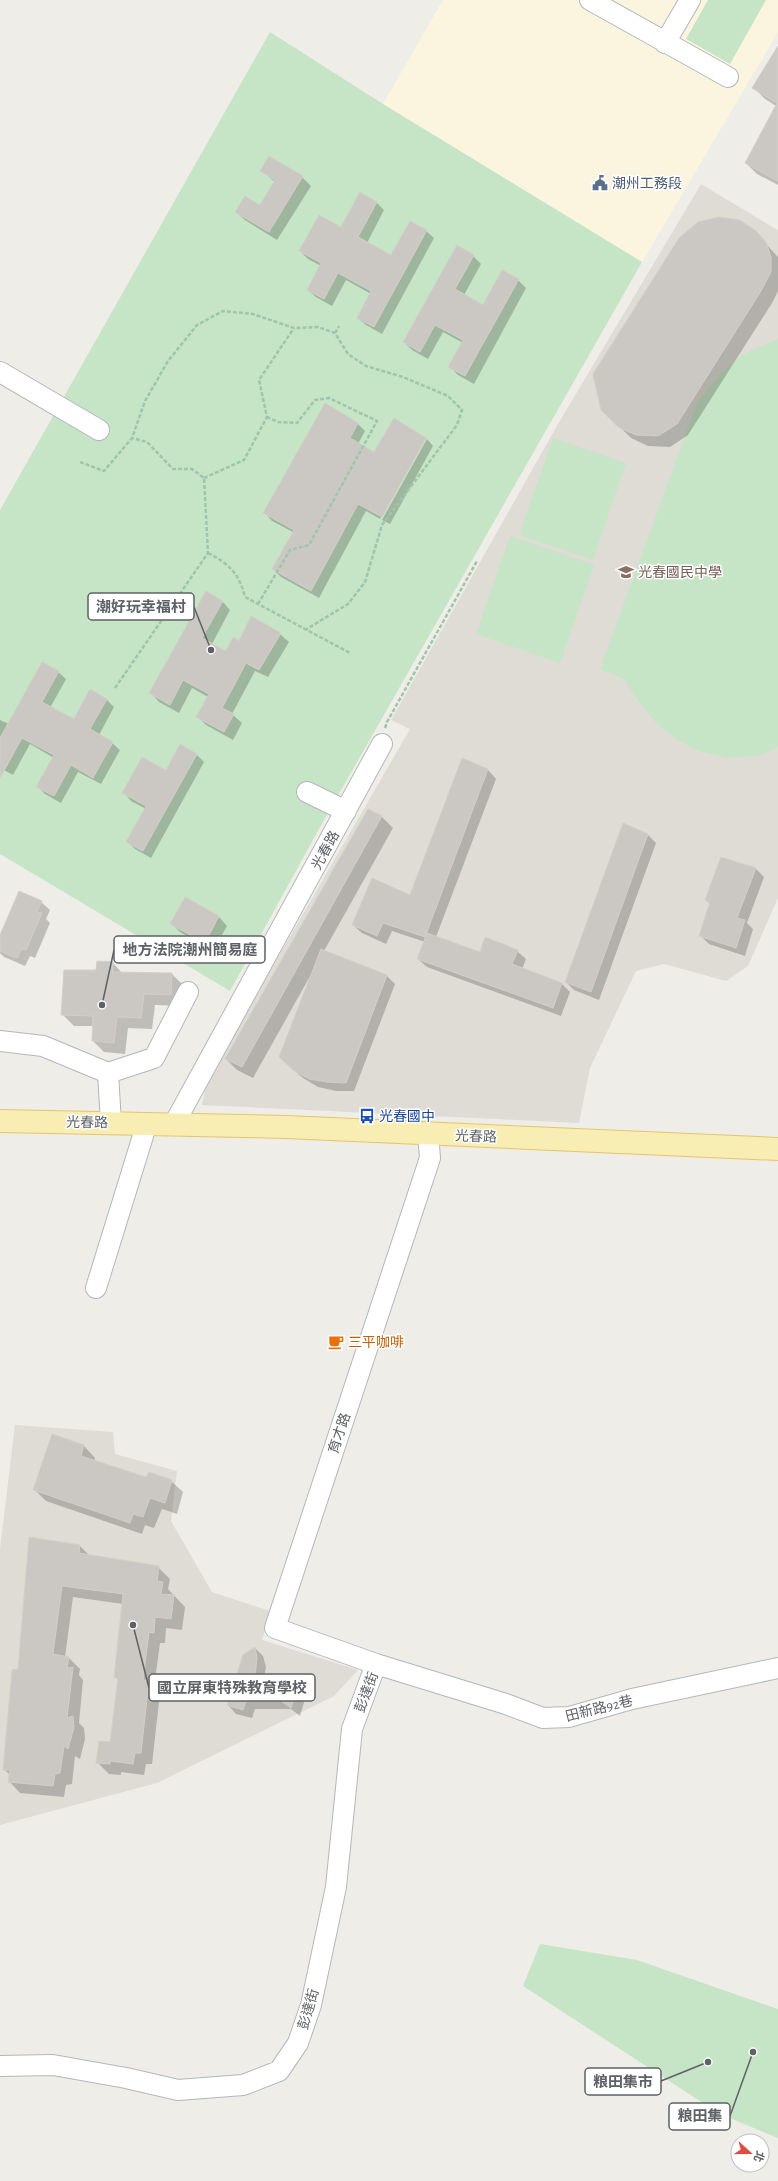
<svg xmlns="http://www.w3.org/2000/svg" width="778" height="2181" viewBox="0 0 778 2181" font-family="'Alegreya Sans','Noto Sans TC',sans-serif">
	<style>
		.commercial { fill: #fbf5e0 }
		.education { fill: #dfdcd5 }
		.green { fill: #c6e4c6 }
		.shadow { fill: #0003 }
		.building { fill: #cbc8c4; stroke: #d3cfc6 }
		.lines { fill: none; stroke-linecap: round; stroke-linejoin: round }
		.minor-casing { stroke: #b4b7ba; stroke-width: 22 }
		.major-casing { stroke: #e5c46a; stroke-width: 24 }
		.path { stroke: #9fc5ab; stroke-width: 2.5; stroke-dasharray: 4 2; stroke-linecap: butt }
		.minor { stroke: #fff; stroke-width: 20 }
		.major { stroke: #f8edb3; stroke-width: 22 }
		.labels { text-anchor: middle; stroke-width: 3; stroke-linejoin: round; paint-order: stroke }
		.service-label { font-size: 14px; fill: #4e5e75; stroke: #fff; text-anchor: start }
		.education-label { font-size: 14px; fill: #785e54; stroke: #fff; text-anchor: start }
		.street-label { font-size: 14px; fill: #5e6266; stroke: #fff }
		.transit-label { font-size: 14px; fill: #164399; stroke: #fff; text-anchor: start }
		.food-label { font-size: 14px; fill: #c56008; stroke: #fff; text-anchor: start }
		.leader { fill: none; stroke: #5e6266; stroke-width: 1.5 }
		.callout-dot { fill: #5e6266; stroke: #fff; stroke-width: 1.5 }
		.callout { fill: #fff; stroke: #5e6266; stroke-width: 1.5 }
		.callout-label { font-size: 15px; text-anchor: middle; font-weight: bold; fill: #5e6266 }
	</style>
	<rect width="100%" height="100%" fill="#efede7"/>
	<!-- commercial -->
	<path class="commercial" d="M443 0H778V32L642 262 383 104Z"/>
	<!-- education -->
	<path class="education" d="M701 184 778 230V898L748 966 726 981 664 964 636 971 590 1068 579 1123 202 1105 207 1080 410 729 391 720 558 424Z
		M15 1425 113 1432 115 1454 177 1471 171 1521 212 1592 270 1611 262 1640 358 1670 334 1696 157 1783 0 1825V1549Z"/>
	<!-- green -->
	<path class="green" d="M708 0H766L730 64 686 39Z
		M270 32 383 104 642 262 320 827 230 991 0 854V510Z
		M778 339V747L762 755 729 758 699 751 679 741 658 725 638 701 624 679 600 669 697 403 722 372 744 354Z
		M553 438 626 463 593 560 519 535Z
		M510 536 594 565 560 663 476 634Z
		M540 1944 637 1960 778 2009V2138L720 2114 523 1986Z"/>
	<!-- shadow -->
	<path class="shadow" d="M778 47V185L757 174 746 163 776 106 765 99 754 88Z
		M262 171 302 177 311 186 277 240 245 220 236 212 261 206 275 182Z
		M361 194 377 203 384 210 367 243 391 257 426 231 434 238 382 334 366 325 358 318 371 294 346 280 332 306 316 297 308 290 321 266 308 259 300 251 341 228Z
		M755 232 778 257V291L772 303 688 435 670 447 648 446 631 438 602 409Z
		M473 256 481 264 464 295 483 306 518 280 526 288 474 384 458 375 450 367 463 343 443 332 428 359 412 350 404 342Z
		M357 423 365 431 358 444 375 454 426 438V439H424L380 519 366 511 319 598 281 577 273 569 293 532 272 521 265 513Z
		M427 439 433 446 390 524 382 520Z
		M222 601 230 610 212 644 226 652 239 643 280 634 289 642 268 677 255 671 232 714 242 723 233 740 206 725 198 717 208 697 192 688 179 713 159 702 151 693Z
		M58 672 66 679 50 708 74 721 107 700 114 707 99 735 112 743 120 750 101 784 78 772 61 803 45 794 38 787 54 758 30 744 13 775 0 768V720L9 724Z
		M196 754 204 762 151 858 135 849 128 842 146 809 131 801 124 793Z
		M462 759 488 770 496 779 436 937 480 953 517 951 526 959 522 969 562 984 570 992 561 1016 427 967 418 959 425 942 392 931 386 944 362 933 353 925 410 896Z
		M368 810 382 817 393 828 324 951 387 976 395 984 354 1091H336L318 1087 303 1078 289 1066 309 978 253 1078 237 1070 226 1059Z
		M648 835 656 843 599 1000 574 990 566 982Z
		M756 869 764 877 747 923 753 929 745 956 709 944 701 936 711 905 706 900Z
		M186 899 219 917 227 926 213 951 180 932 172 924Z
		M41 902 50 910 46 919 50 923 35 958 30 956 25 966 4 957 0 953V937Z
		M113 963 122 973 172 974 183 985 182 1006 155 1005 152 1029 128 1028 125 1054 104 1052 93 1041 94 1026H74L62 1014 97 971Z
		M53 1435 84 1446 95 1458 94 1461 147 1479 171 1481 183 1492 177 1514 162 1509 154 1528 145 1525 142 1534 46 1501 35 1490Z
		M80 1546 90 1556 158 1567 170 1579 168 1589 185 1607 182 1630 166 1628 165 1643H160L154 1688 160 1693 152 1764H146L144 1775 121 1772V1775L109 1774 97 1762 111 1743 119 1681 115 1677 123 1604 73 1597 65 1657 69 1658 80 1669 79 1675 83 1680 79 1723 84 1728 85 1739 80 1759 75 1756 72 1784 66 1785 64 1797 20 1793 9 1781 10 1775 4 1769 19 1670Z
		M255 1648 263 1656 266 1667 264 1677 299 1683 307 1692 300 1716 291 1709H255L252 1718 236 1714 228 1705Z"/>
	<!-- building -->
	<path class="building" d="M778 46V181L745 163 777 103 752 88Z
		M269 156 303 176 269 232 235 212 245 196 260 205 275 180 260 171Z
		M360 192 377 202 358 237 391 255 410 221 427 230 374 327 357 318 371 291 338 273 324 299 307 290 321 263 299 251 319 215 341 227Z
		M719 217 740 220 756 231 766 242 771 257V272L761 291 677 424 658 436 636 435 618 427 601 410 593 374 679 238 698 222Z
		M457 245 474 255 455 289 483 305 502 270 519 279 465 376 448 367 463 340 435 325 420 352 403 342Z
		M325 403 358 423 350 438 374 452 394 418 426 438 382 517 358 504 311 591 272 569 294 530 263 513Z
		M206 591 223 601 202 638 226 651 233 637 239 641 251 616 281 633 259 670 246 663 222 708 234 714 224 732 196 717 209 694 183 680 170 705 149 693Z
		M42 662 59 671 42 702 74 719 90 689 107 699 90 729 113 742 93 778 71 765 54 796 36 787 54 755 22 738 0 778V738Z
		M180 744 197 754 143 851 126 842 146 806 122 793 142 757 166 770Z
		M462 758 488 769 425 937 383 923 377 936 352 925 372 878 410 895Z
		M368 809 382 816 242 1067 225 1059Z
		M623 823 648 834 591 992 565 982Z
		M721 857 756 868 737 918 745 920 736 948 699 936 710 902 705 900Z
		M19 891 42 901 37 912 42 913 26 950 21 949 17 958 0 951V935Z
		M185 897 219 916 205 943 170 924Z
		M427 933 480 952 485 937 518 950 512 964 562 983 553 1008 417 959Z
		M321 949 387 975 346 1083 327 1082 309 1079 293 1070 279 1057Z
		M97 961 113 962V972L172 973 171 995 144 994 141 1018 117 1017 114 1043 92 1041 93 1016 61 1015 64 970H96Z
		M52 1434 84 1445 81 1456 146 1477 149 1472 172 1480 165 1503 150 1498 143 1517 133 1514 130 1523 33 1490Z
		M29 1537 80 1545 79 1553 159 1566 157 1581 163 1582 161 1594 174 1595 171 1619 155 1617 154 1633 149 1632 143 1680 149 1681 141 1753H135L133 1764 110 1761V1764L96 1763 99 1741 110 1742 118 1678H114L123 1594 62 1586 53 1654 69 1657 67 1668 73 1667 67 1718 73 1716 74 1727 68 1749 64 1746 60 1773 55 1774 53 1786 8 1782 10 1770H3L12 1670 18 1669Z
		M255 1647 257 1658 255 1675 299 1682 291 1708 281 1701H246L243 1710 227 1705 243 1655Z"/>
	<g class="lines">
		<defs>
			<path id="minor" d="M590 0 728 77
				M665 43 690 0
				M0 372 99 430
				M307 792 346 811
				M0 1041 43 1046 108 1073 154 1058 188 992
				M108 1073 111 1123
				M174 1124 382 744
				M428 1134 430 1158 275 1628 376 1664 506 1704 543 1718 569 1717 632 1699 778 1668
				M96 1288 147 1123
				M0 2066 53 2065 126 2078 178 2090 243 2085 279 2071 298 2043 311 2005 336 1887 352 1729 376 1664"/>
			<path id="major" d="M0 1121 286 1127 778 1149"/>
		</defs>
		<!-- minor casing -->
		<use href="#minor" class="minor-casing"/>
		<!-- major casing -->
		<use href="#major" class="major-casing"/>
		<!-- path -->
		<path class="path" d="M335 333 339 326
			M80 462 104 471 132 438 145 401 168 361 197 325 223 311 253 314 294 328 318 327 335 333 348 354 366 366 403 377 448 396 462 410 457 425 382 525 365 582 348 604 305 630
			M204 478 244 460 267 417 259 380 294 328
			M208 553C229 564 239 573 245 597L350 653
			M258 604 290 550 309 545 377 421 329 398 315 400 297 423 278 422 267 417
			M115 688 208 553 204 478 192 469H173L147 442 132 438
			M385 728 387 722 477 561"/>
		<!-- minor -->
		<use href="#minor" class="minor"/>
		<!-- major -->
		<use href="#major" class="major"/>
	</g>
	<!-- icons -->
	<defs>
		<symbol id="civic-bare" viewBox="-9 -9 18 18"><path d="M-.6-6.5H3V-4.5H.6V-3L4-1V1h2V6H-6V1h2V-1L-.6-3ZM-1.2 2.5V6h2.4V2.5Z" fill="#5c6f8a" stroke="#fff" stroke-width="2.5" paint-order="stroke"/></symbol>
		<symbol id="school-bare" viewBox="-9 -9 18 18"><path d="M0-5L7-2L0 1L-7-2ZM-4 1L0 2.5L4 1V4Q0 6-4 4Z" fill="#8d6e63" stroke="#fff" stroke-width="2.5" paint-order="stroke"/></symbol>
		<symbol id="bus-bare" viewBox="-9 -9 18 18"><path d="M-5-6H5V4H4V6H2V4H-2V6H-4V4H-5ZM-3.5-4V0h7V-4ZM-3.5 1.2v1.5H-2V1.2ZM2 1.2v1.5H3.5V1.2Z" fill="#1a4fb4" stroke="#fff" stroke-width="2.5" paint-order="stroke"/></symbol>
		<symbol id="cafe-bare" viewBox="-9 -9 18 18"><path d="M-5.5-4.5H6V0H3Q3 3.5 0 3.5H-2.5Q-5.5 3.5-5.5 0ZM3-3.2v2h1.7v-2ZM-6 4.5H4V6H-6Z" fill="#e8710a" stroke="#fff" stroke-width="2.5" paint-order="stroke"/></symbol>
	</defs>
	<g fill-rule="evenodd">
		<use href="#civic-bare" x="589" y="172" width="22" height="22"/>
		<use href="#school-bare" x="615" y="561" width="22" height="22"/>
		<use href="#bus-bare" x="356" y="1105" width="22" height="22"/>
		<use href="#cafe-bare" x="325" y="1331" width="22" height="22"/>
	</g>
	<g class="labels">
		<!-- service labels -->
		<g class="service-label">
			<text x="612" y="188">潮州工務段</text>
		</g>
		<!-- education labels -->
		<g class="education-label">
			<text x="638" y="577">光春國民中學</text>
		</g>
		<!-- street labels -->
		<g class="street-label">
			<text transform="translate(325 850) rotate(-61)" y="5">光春路</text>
			<text transform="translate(87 1122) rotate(1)" y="5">光春路</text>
			<text transform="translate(476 1136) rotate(2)" y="5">光春路</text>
			<text transform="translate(339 1433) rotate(-72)" y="5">育才路</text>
			<text transform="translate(366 1692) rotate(-69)" y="5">彭達街</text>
			<text transform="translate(599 1708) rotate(-14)" y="5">田新路92巷</text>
			<text transform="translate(308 2009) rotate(-74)" y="5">彭達街</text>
		</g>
		<!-- transit labels -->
		<g class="transit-label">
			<text x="379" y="1121">光春國中</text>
		</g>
		<!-- food labels -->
		<g class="food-label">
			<text x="348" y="1347">三平咖啡</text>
		</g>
	</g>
	<!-- callouts -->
	<path class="leader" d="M211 650L194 607M102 1005L114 950M133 1625L149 1688M708 2062L661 2081M753 2052L730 2116"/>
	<g class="callout-dot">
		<circle cx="211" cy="650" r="4"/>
		<circle cx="102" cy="1005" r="4"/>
		<circle cx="133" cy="1625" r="4"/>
		<circle cx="708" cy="2062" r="4"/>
		<circle cx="753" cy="2052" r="4"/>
	</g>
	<g class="callout">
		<rect x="88" y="593" width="106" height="27" rx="4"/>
		<rect x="114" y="936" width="151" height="27" rx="4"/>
		<rect x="149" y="1674" width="166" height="27" rx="4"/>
		<rect x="585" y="2068" width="76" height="27" rx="4"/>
		<rect x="669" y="2103" width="61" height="27" rx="4"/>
	</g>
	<g class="callout-label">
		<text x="141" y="612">潮好玩幸福村</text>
		<text x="190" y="955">地方法院潮州簡易庭</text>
		<text x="232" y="1693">國立屏東特殊教育學校</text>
		<text x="623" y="2087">粮田集市</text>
		<text x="700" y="2121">粮田集</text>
	</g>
	<!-- north arrow -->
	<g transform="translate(750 2153) rotate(111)"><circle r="19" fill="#ffffff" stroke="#bfc0c2"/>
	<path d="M0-3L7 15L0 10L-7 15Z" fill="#da4f42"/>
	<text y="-6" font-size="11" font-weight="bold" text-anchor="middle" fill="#5e6266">北</text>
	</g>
</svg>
